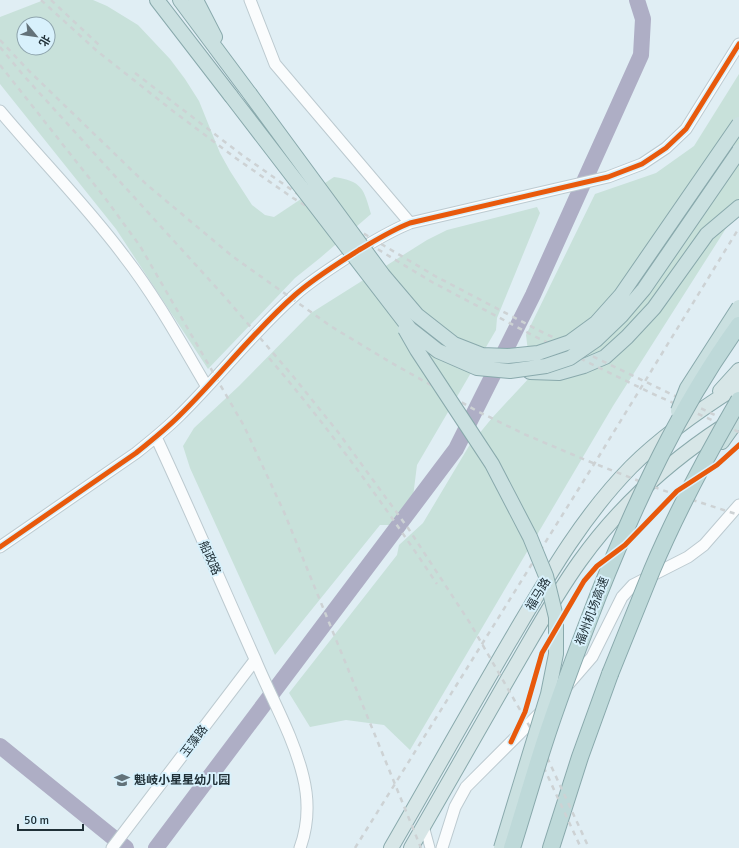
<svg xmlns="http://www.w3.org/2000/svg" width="739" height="848" viewBox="0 0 739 848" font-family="Signika,'Noto Sans SC',sans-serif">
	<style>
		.green { fill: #c8e1da; fill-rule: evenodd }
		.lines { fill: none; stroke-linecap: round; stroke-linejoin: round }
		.river { stroke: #aeaec5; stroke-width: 16 }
		.minor-casing { stroke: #bccad0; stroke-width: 11 }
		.tertiary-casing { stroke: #bccad0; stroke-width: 13 }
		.primary-casing { stroke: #89a9ac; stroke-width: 16 }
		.trunk-casing { stroke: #89a9ac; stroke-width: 16 }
		.motorway-casing { stroke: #89a9ac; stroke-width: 18 }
		.minor { stroke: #fafcfd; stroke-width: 9 }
		.tertiary { stroke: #fafcfd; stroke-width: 11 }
		.primary { stroke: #d7e6e7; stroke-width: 14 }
		.trunk { stroke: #cae0e0; stroke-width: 14 }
		.motorway { stroke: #bed9d9; stroke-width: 16 }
		.rail { stroke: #cdd2d4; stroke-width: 2.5; stroke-dasharray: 5 5; stroke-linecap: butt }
		.trunk-bridge-casing { stroke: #89a9ac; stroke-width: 16; stroke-linecap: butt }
		.motorway-bridge-casing { stroke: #89a9ac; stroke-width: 18; stroke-linecap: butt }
		.trunk-bridge { stroke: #cae0e0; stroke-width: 14 }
		.motorway-bridge { stroke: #bed9d9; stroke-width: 16 }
		.cycleway-casing { stroke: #d8f1fc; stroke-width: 8 }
		.cycleway { stroke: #e8590c; stroke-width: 5 }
		.labels { text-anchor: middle; stroke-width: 4; stroke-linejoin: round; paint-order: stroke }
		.street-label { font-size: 12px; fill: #203037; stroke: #d8f1fc }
		.poi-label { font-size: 12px; font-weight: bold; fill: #203037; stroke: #d8f1fc; text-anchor: start }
	</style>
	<rect width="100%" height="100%" fill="#e0eef4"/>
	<!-- green -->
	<path class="green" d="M44 0H93L107 6 138 25 170 59 185 79 199 101 220 153 230 171 252 205 265 215 274 217 334 177C362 181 364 189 371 214L320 258 295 278 208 369 116 229 0 84V17ZM24 24H48V48H24Z
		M739 74V208L613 406 410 750 384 725 346 720 310 727 289 693 397 555 399 545 423 523 469 446 492 418 531 376 526 335 595 194 656 173 694 146Z
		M537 207 540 213 497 318 496 330 417 465 413 497 390 525H380L275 655 190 468 183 446 194 428 239 386 311 313 427 240 447 230Z"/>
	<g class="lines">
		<!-- river -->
		<path class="river" d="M0 746 126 848
			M156 848 456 449 533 295 641 55 643 19 637 0"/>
		<defs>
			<path id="minor" d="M424 826 430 848"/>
			<path id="tertiary" d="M250 0 275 64 410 223
				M0 111C41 160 86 205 124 256 156 297 181 343 207 387
				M156 437C190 510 222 585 255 659 271 698 293 735 303 776 309 800 308 826 300 848
				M0 547 136 453C151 441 166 429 179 416 219 377 253 332 295 295 314 278 337 264 359 250 376 240 392 230 410 223L608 177 642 164 666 148 686 129 739 44
				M566 687 592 657 622 597 633 585 688 557 704 545 739 505
				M112 848 255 660
				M442 848 455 807 466 787 543 710"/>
			<path id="primary" d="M720 391 739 370
				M391 848C431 779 470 709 510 641 546 580 581 518 631 467 663 435 701 409 739 385
				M411 848C444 791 476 734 509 677 532 638 554 597 580 561 620 505 668 462 725 425"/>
			<path id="trunk" d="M157 0 231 96
				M180 0 250 94
				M196 0 215 37
				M530 372 559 373 584 366 605 357 627 337 654 308 707 234 739 207
				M722 442 739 418"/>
			<path id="motorway" d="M551 848 580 757 610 674"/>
		</defs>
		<!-- minor casing -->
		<use href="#minor" class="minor-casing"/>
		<!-- tertiary casing -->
		<use href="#tertiary" class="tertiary-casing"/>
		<!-- primary casing -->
		<use href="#primary" class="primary-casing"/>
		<!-- trunk casing -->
		<use href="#trunk" class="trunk-casing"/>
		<!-- motorway casing -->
		<use href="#motorway" class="motorway-casing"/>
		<!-- minor -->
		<use href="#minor" class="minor"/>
		<!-- tertiary -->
		<use href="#tertiary" class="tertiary"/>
		<!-- primary -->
		<use href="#primary" class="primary"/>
		<!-- trunk -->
		<use href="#trunk" class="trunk"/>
		<!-- motorway -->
		<use href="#motorway" class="motorway"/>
		<!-- rail -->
		<path class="rail" d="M41 0 97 51 173 111 237 159 293 198 432 282 534 336 651 393 739 432
			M51 0 99 45
			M0 40 29 71 146 184 232 256 332 327 390 362 477 411 524 434 588 461 662 490 739 515
			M0 47 24 76 224 296 292 375 338 432 408 528 470 623 546 755 589 848
			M0 65 105 198 140 246 244 426 284 512 421 848
			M135 73 242 155 299 195 435 276 540 331 721 418
			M269 358C330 429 385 506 437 584
			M531 740 581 848
			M355 848 596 461 739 228"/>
		<defs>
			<path id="trunk-bridge" d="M250 94 383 275 417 315 454 344 482 355 508 356 538 353 570 342 596 323 621 295 739 124
				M231 96 410 329 438 351 477 368 510 371 546 366 570 358 596 340 621 316 644 289 739 151
				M405 329 417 350 492 464 530 537 546 576 556 617V654L548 694 501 848
				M678 411 687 388 739 307"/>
			<path id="motorway-bridge" d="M610 674C624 639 638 604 652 570 677 511 707 455 739 400
				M512 848C523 813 533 778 544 744 560 694 579 645 598 596 636 501 679 408 739 325"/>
		</defs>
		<!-- trunk-bridge casing -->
		<use href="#trunk-bridge" class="trunk-bridge-casing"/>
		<!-- motorway-bridge casing -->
		<use href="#motorway-bridge" class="motorway-bridge-casing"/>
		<!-- trunk-bridge -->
		<use href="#trunk-bridge" class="trunk-bridge"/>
		<!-- motorway-bridge -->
		<use href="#motorway-bridge" class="motorway-bridge"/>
		<defs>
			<path id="cycleway" d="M0 547 136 453C151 441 166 429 179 416 219 377 253 332 295 295 314 278 337 264 359 250 376 240 392 230 410 223L608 177 642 164 666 148 686 129 739 44
				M511 742 525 712 542 653 584 581 597 566 625 545 677 491 717 465 739 445"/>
		</defs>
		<!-- cycleway casing -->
		<use href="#cycleway" class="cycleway-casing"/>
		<!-- cycleway -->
		<use href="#cycleway" class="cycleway"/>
	</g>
	<!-- icons -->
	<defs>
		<symbol id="school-bare" viewBox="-9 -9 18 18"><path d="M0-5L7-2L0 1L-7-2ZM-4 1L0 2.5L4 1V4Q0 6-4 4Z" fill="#637279" stroke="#d8f1fc" stroke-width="2.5" paint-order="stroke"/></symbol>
	</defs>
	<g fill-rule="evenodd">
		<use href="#school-bare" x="111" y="769" width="22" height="22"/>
	</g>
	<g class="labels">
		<!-- street labels -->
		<g class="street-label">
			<text transform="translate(210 558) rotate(66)" y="4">船政路</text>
			<text transform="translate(538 594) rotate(-59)" y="4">福马路</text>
			<text transform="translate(592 611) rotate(-69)" y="4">福州机场高速</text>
			<text transform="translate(194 741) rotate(-53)" y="4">玉藻路</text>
		</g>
		<!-- poi labels -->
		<g class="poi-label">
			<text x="134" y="784">魁岐小星星幼儿园</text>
		</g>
	</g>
	<!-- north arrow -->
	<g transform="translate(36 36) rotate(119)"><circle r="19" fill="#d8f1fc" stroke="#8ea4ad"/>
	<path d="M0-3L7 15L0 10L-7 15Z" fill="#637279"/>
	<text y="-6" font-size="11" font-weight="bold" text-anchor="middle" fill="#203037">北</text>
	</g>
	<!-- scale -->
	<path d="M18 824v6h65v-6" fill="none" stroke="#203037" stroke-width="2"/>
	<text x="24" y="824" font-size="12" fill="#203037" stroke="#d8f1fc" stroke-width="3" paint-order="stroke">50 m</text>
</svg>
